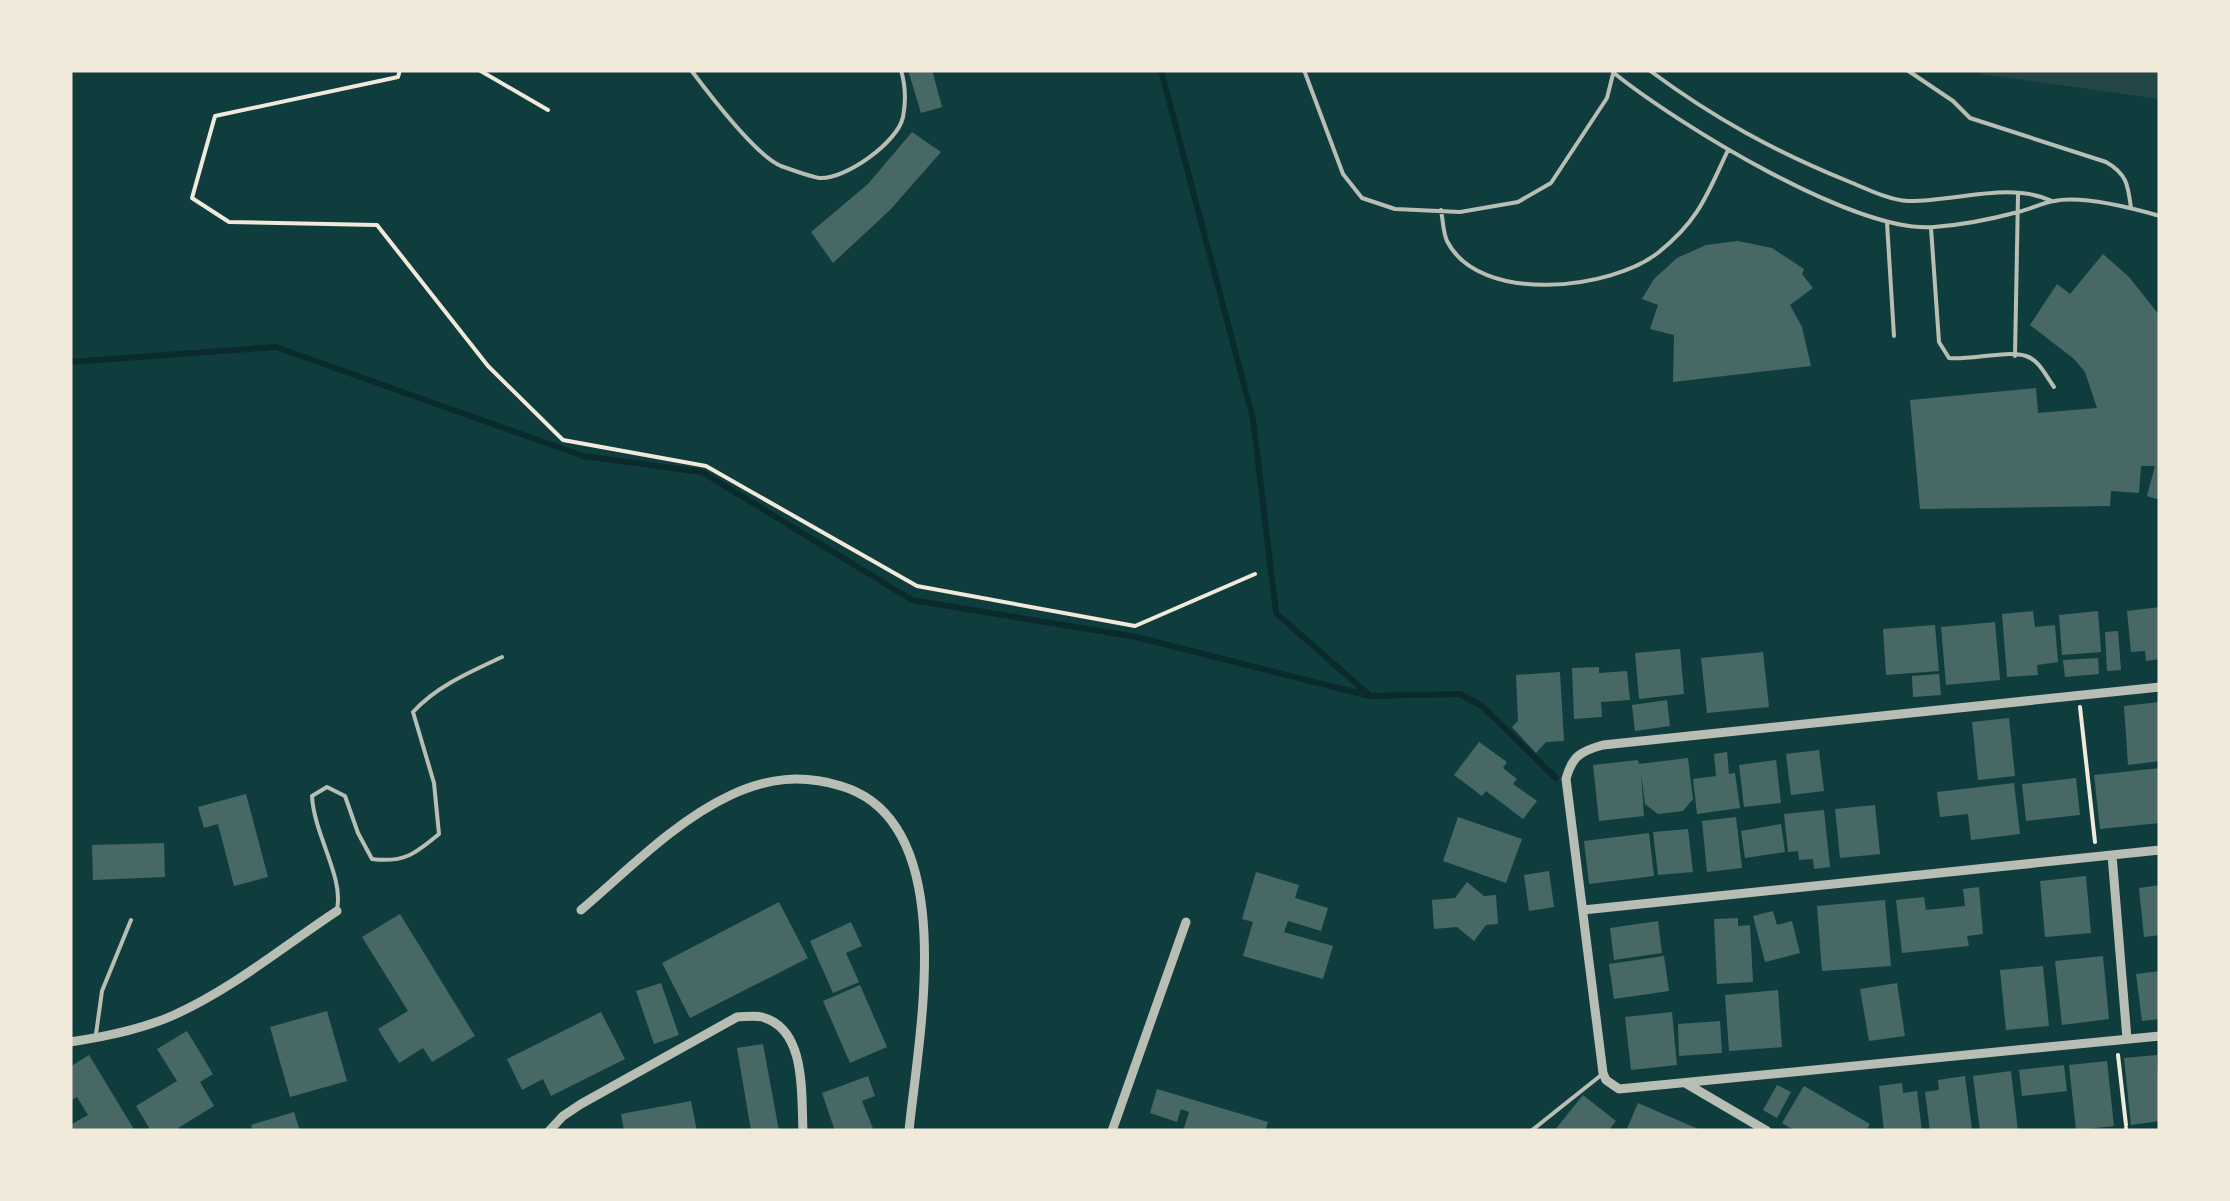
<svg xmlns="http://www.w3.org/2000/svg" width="2230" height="1201" viewBox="0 0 2230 1201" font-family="'Golos Text',sans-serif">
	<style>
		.green { fill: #244646 }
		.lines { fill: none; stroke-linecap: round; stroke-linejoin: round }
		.stream { stroke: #0a2a2b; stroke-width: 6 }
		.building { fill: #486865 }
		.path { stroke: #f1e9da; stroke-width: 4 }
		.service { stroke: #b8beb3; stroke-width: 4 }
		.minor { stroke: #b8beb3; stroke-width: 9 }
	</style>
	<rect width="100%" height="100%" fill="#0f3d3e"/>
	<!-- green -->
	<path class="green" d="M1979 70H2160V99L1981 74Z"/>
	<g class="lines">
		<!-- stream -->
		<path class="stream" d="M1161 70 1253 419 1276 613 1368 694
			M70 362 276 347 583 456 702 472 912 600 1136 637 1370 696 1460 694 1482 706 1556 778"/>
	</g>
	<!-- building -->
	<path class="building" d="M908 70H932L942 107 921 113Z
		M912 132 941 152 891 209 833 263 811 232 868 184Z
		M1738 241 1772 248 1804 269 1802 274 1813 288 1790 305 1802 327 1811 366 1673 382 1674 335 1650 329 1658 305 1642 299 1654 279 1677 258 1706 245Z
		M2103 254 2129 277 2160 316V500L2147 496 2155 466H2141L2139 493 2111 491 2110 506 1920 509 1910 400 2036 388 2038 413 2097 408 2085 372 2074 359 2030 325 2057 284 2070 294Z
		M2160 607V659L2146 661 2145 651 2131 652 2127 611Z
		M2033 611 2035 627 2055 625 2058 662 2037 665 2038 675 2007 677 2002 614Z
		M2098 611 2101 652 2062 655 2059 615Z
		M1995 622 2000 680 1946 685 1941 627Z
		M1935 625 1939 671 1886 675 1883 629Z
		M2118 631 2121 670 2107 671 2105 632Z
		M1680 649 1684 694 1639 699 1635 653Z
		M1763 652 1769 707 1707 713 1701 658Z
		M2098 658 2099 674 2065 677 2063 660Z
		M1599 667V673L1627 671 1630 700 1601 702 1602 717 1574 719 1572 668Z
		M1560 672 1564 741 1546 742 1536 753 1512 727 1518 721 1516 675Z
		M1939 674 1941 695 1913 697 1912 676Z
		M1667 700 1670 726 1635 731 1632 705Z
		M2160 702V761L2128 765 2124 706Z
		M2009 718 2015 776 1978 780 1972 722Z
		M1479 742 1507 762 1503 768 1517 779 1513 784 1537 801 1523 819 1486 791 1482 796 1454 775Z
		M1819 750 1824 791 1791 795 1786 754Z
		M1727 752 1729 774 1735 773 1740 808 1697 814 1693 779 1716 776 1714 754Z
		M1688 758 1693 799 1683 811 1658 814 1645 804 1641 772 1644 816 1599 821 1593 765 1638 760 1639 764Z
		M1776 760 1781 803 1744 807 1739 765Z
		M2160 768V823L2100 829 2094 775Z
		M2076 778 2080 815 2026 821 2022 784Z
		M2014 783 2020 834 1971 840 1968 814 1940 817 1937 792Z
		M246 794 268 877 234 886 218 824 204 828 198 807Z
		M1875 805 1880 854 1840 858 1835 809Z
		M1824 810 1830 867 1814 869 1813 859 1799 860 1798 851 1788 852 1784 814Z
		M1458 817 1522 839 1506 883 1443 861Z
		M1736 817 1742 868 1707 872 1702 821Z
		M1781 824 1785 852 1745 858 1741 831Z
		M1688 829 1693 872 1658 875 1653 832Z
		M1649 833 1654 876 1589 884 1584 841Z
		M164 843 165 877 93 880 92 845Z
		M1549 871 1554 907 1529 911 1524 875Z
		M1256 872 1299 885 1295 898 1328 908 1321 931 1288 921 1284 932 1333 946 1323 979 1243 956 1253 922 1242 919Z
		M2086 876 2091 933 2045 937 2040 881Z
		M1467 882 1484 896 1496 895 1498 924 1486 925 1474 941 1457 927 1434 929 1432 900 1455 898Z
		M2160 885V935L2144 937 2139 888Z
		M1979 887 1983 934 1967 936 1969 946 1902 953 1896 900 1924 897 1926 910 1965 906 1963 889Z
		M1885 900 1891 966 1822 971 1817 906Z
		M779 902 808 958 690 1018 662 963Z
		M1773 911 1777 925 1792 921 1800 953 1765 962 1753 916Z
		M400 914 475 1036 432 1062 423 1048 399 1063 378 1029 408 1011 362 937Z
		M1738 918V926L1750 925 1753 982 1717 984 1714 919Z
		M1658 921 1662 953 1614 960 1610 928Z
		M851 922 862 946 846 953 859 982 833 993 810 941Z
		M1664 956 1669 991 1614 999 1609 964Z
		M2103 956 2109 1019 2062 1025 2055 961Z
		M2043 966 2049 1026 2006 1030 2000 970Z
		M2160 971V1019L2142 1021 2136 974Z
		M661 983 679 1035 654 1044 636 991Z
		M1897 983 1905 1036 1869 1041 1860 989Z
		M860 985 887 1047 850 1063 823 1001Z
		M1778 990 1782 1047 1729 1051 1725 995Z
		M327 1011 347 1081 290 1097 270 1027Z
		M601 1012 625 1059 551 1096 543 1079 522 1090 507 1059Z
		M1672 1012 1677 1065 1631 1070 1625 1017Z
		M1720 1021 1722 1053 1679 1056 1678 1024Z
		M187 1031 213 1074 200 1082 214 1106 178 1128 179 1131H151L136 1106 177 1081 157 1049Z
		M763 1044 779 1131H751L737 1048Z
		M89 1055 135 1131H70V1125L88 1115 77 1097 70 1101V1067Z
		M2157 1055 2160 1121 2131 1125 2124 1058Z
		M2107 1061 2114 1126 2076 1130 2069 1065Z
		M2064 1065 2067 1091 2022 1096 2019 1070Z
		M2011 1071 2018 1131H1980L1973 1076Z
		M868 1076 875 1096 862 1101 874 1131H835L822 1093Z
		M1965 1076 1972 1129 1930 1131 1925 1092 1939 1090 1938 1080Z
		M1902 1083 1903 1093 1917 1091 1922 1131H1884L1879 1086Z
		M1777 1085 1791 1092 1777 1118 1763 1110Z
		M1804 1086 1870 1124 1866 1131H1795L1782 1123Z
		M1157 1089 1268 1122 1265 1131H1183L1189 1112 1181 1109 1177 1122 1150 1113Z
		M1583 1095 1616 1121 1608 1131H1554Z
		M691 1101 697 1131H624L621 1114Z
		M1638 1103 1703 1131H1626Z
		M294 1112 300 1131H253L251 1125Z"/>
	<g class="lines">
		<!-- path -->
		<path class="path" d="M400 70 398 77 215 116 192 198 229 222 377 225 488 366 563 440 706 466 917 586 1135 626 1255 574
			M479 70 548 110
			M2080 707 2095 842
			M2118 1055 2126 1125
			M2126 1128V1131"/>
		<!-- service -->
		<path class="service" d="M691 70C709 94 755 155 781 166 792 170 808 176 819 178 845 180 898 142 903 117 906 102 905 84 901 70
			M1304 70 1343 174 1362 198 1395 209 1460 212 1518 202 1551 183 1607 98 1614 70
			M1649 70C1715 119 1774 151 1850 182 1867 189 1889 200 1908 201 1954 202 2009 181 2052 201
			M1907 70 1953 101 1970 118 2106 162C2127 174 2128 185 2131 208
			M1614 73C1676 123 1855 234 1934 227 1961 225 1992 219 2018 212 2030 209 2042 203 2054 201 2083 195 2132 208 2160 216
			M1441 210C1443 220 1443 232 1447 241 1479 305 1612 290 1659 252 1699 220 1707 195 1728 150
			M1887 223 1894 336
			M1931 228 1939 342 1949 358C1971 360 2007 350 2026 356 2039 360 2046 376 2054 387
			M2015 356 2018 195
			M337 909C344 877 314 835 312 796L327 787 345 796 358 833 372 859C404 863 415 854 439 834L434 783 413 712C437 686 470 672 502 657
			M96 1034 102 991 131 920
			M1531 1131 1600 1076"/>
		<!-- minor -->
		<path class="minor" d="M2160 687 1603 745C1581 751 1572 756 1566 779L1603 1073 1606 1080 1619 1089 2160 1036
			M2112 855 2127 1039
			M581 910C627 871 675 821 731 795 768 778 801 774 841 786 963 822 918 1038 909 1131
			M1583 910 2160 850
			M70 1042C104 1037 143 1029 174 1015 232 989 284 946 337 911
			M1687 1084 1767 1131
			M549 1131 563 1116 581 1104 737 1017C744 1017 755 1015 762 1017 807 1029 801 1095 803 1131
			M1112 1131 1186 922"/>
	</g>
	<!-- border -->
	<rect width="2230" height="1201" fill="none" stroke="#f1e9da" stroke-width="145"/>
</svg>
